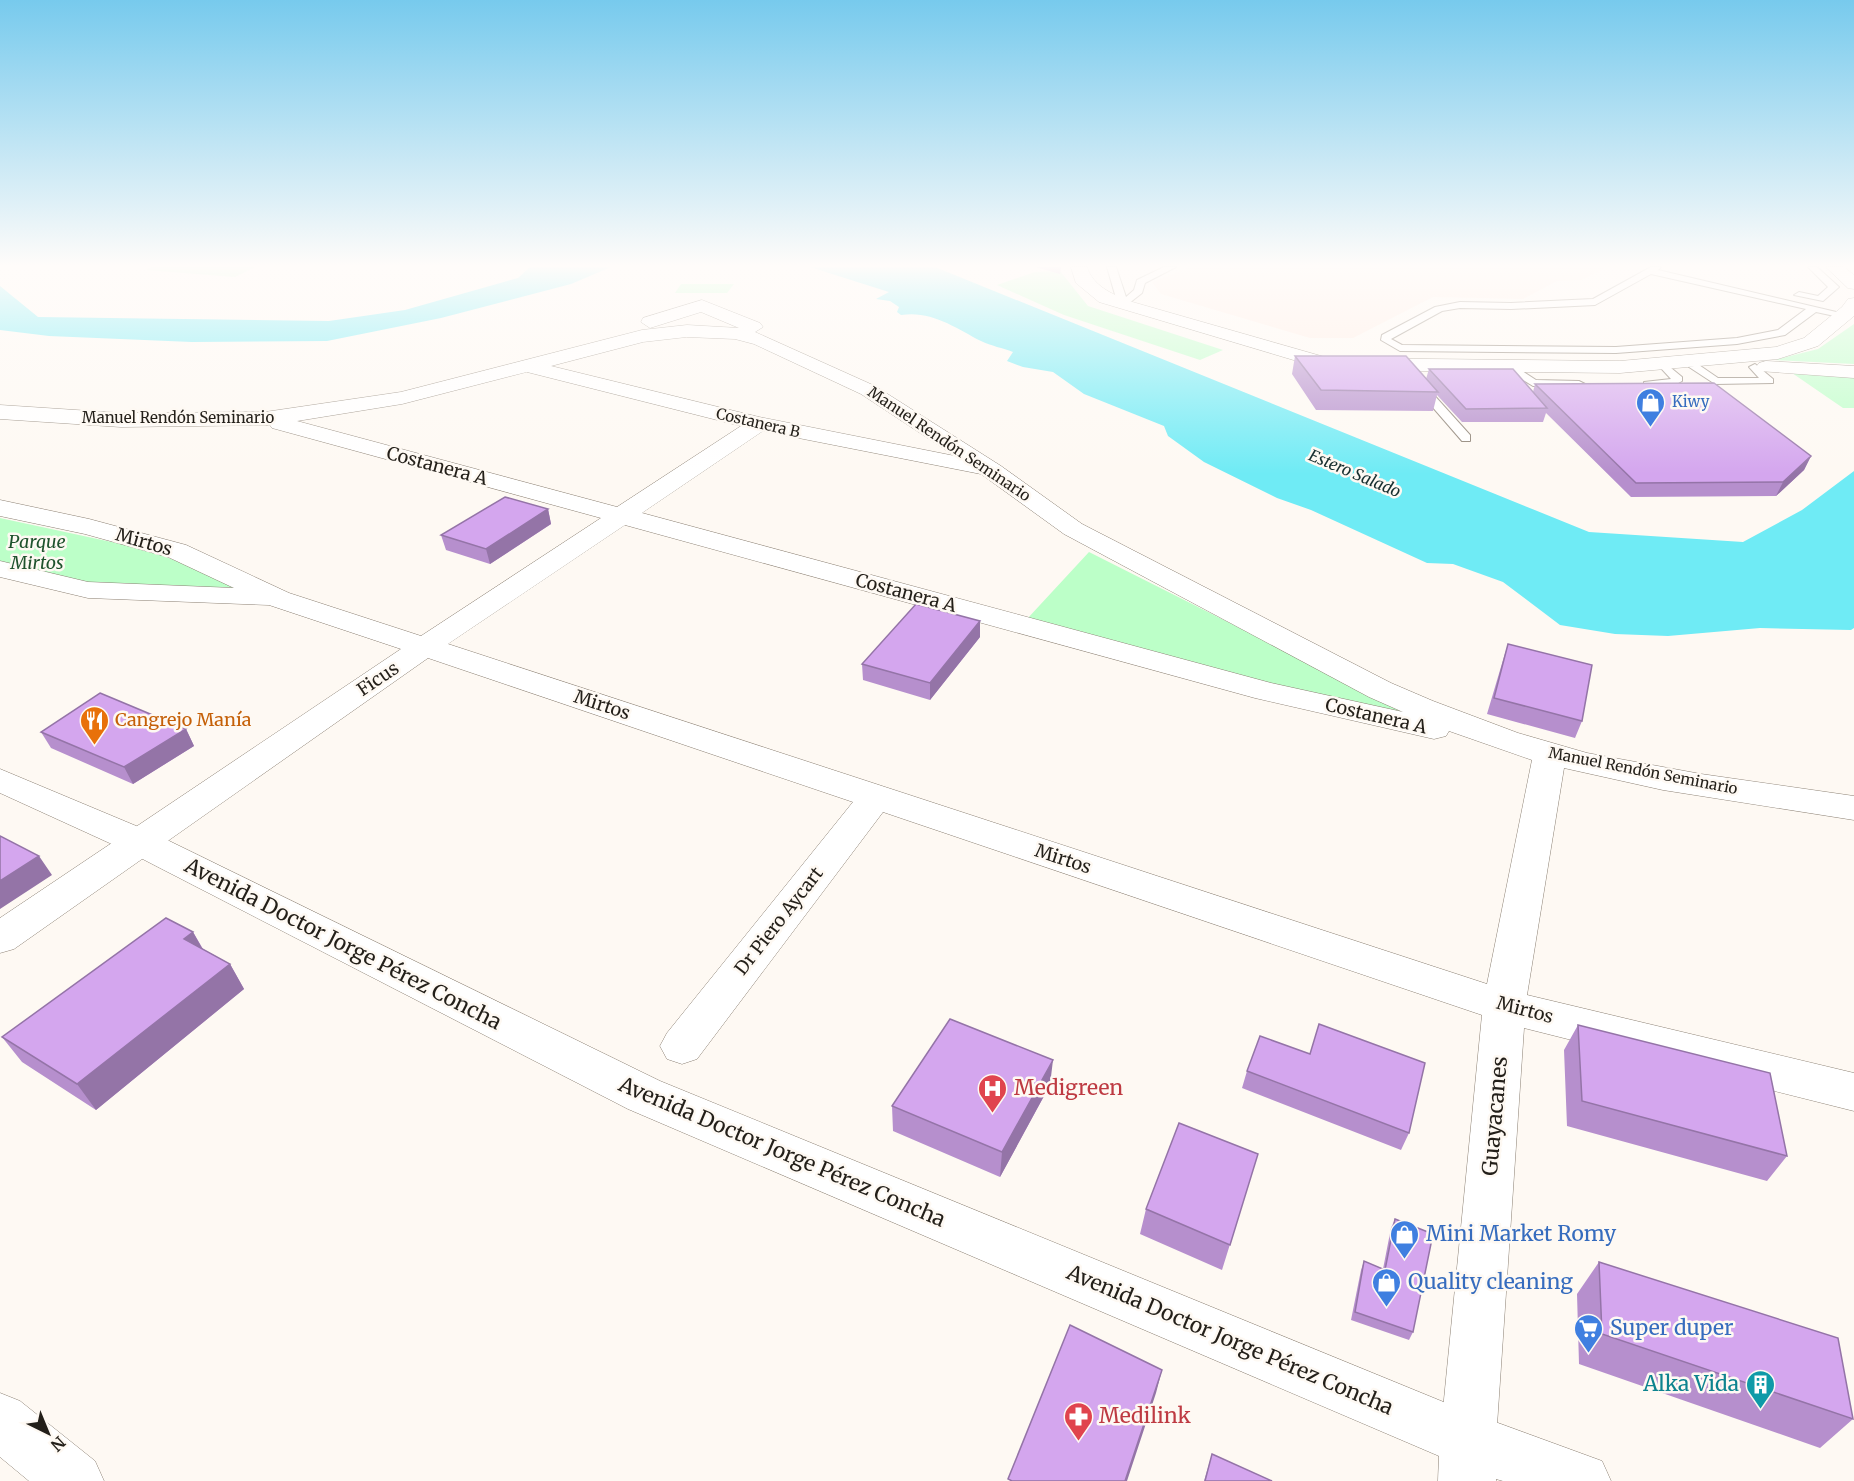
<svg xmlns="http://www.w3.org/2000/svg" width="1854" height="1481" viewBox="0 0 1854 1481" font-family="Merriweather,serif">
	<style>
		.commercial { fill: #ffece3 }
		.green { fill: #bcffc8 }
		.water { fill: #6febf5 }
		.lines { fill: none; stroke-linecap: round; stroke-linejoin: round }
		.lane-casing { stroke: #8c8174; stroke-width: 2 }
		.street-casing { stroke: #8c8174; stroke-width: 1 }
		.secondary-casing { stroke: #8c8174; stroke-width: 1 }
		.lane { fill: #fff; fill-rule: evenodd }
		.street { fill: #fff; fill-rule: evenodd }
		.secondary { fill: #fff; fill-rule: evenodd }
		.wall { fill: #b68fcd }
		.shaded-wall { fill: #9474a7 }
		.building { fill: #d4a6ee; stroke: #9474a7; stroke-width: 1.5 }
		.labels { text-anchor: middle; stroke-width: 5; stroke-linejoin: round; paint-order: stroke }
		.far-shop-label { font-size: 15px; fill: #366cbe; stroke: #fef9f3; text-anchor: start }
		.far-street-label { font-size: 15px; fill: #231f19; stroke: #fef9f3 }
		.far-water-label { font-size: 16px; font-style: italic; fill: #182f30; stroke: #fef9f3 }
		.street-label { font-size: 18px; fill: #231f19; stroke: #fef9f3 }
		.park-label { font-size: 18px; font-style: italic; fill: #1f532d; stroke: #fef9f3 }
		.food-label { font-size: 18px; fill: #c56008; stroke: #fef9f3; text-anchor: start }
		.near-street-label { font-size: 21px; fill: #231f19; stroke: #fef9f3 }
		.near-health-label { font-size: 21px; fill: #be3a42; stroke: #fef9f3; text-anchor: start }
		.near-shop-label { font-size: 21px; fill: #366cbe; stroke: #fef9f3; text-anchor: start }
		.near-culture-label { font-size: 21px; fill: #0d838f; stroke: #fef9f3; text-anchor: end }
	</style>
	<rect width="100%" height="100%" fill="#fef9f3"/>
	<!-- commercial -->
	<path class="commercial" d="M1191 267H1607L1581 280 1557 281 1523 299 1433 297 1353 338H1310L1161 294 1152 282Z"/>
	<!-- green -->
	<path class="green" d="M151 267H255L235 277 146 270Z
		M1060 271 1088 306 1223 350 1200 360 1064 315 997 285 1035 272Z
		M681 284H734L727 293H675Z
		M1854 324V364L1774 360 1818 349Z
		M1792 373 1854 376V408H1843Z
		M0 518 144 549 279 599 90 589 0 570Z
		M1089 552 1440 729 1027 619Z"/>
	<!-- water -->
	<path class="water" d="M530 267H611L571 284 441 318 327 341 192 342 49 336 0 330V286L38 317 329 321 405 310 518 278Z
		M810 267H935L1589 532 1743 542 1802 510 1854 471V628L1851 630 1760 628 1668 636 1615 634 1560 625 1503 582 1453 564 1427 563 1311 510 1277 498 1204 462 1168 436 1164 426 1084 394 1053 372 1023 367 1007 361 1013 352C1003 348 991 346 981 341 956 328 931 310 901 315L897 312 899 307 890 301 876 299 889 292Z"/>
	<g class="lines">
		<defs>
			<path id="lane" d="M1107 267H1116L1126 297 1134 290 1137 280 1164 267H1176L1145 283 1142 293 1123 308 1118 305Z
				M1651 267H1661L1658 270 1849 315 1844 318 1816 312 1785 335 1737 344 1616 353 1400 351 1381 340 1382 335 1435 307 1460 302 1511 303 1593 299ZM1651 274 1806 309 1778 330 1737 338 1616 347 1402 345 1391 339 1442 311 1460 308 1511 309 1595 305Z
				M1808 267H1817L1839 287 1823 301 1794 295 1799 292 1818 296 1828 287Z
				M1665 363 1682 377V381L1673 386H1644V382L1671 379 1659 366Z
				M1755 364 1773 379V383L1715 384 1689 367 1699 365 1718 378H1759L1749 367Z
				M1505 365H1513L1536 380 1579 381 1585 384 1579 387 1533 386 1505 369Z
				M1416 384H1424L1470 435V441H1462L1416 388Z"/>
			<path id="street" d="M702 300 760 323 763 327 755 332 875 386 1001 466 1082 524 1391 683 1433 701 1518 733 1587 753 1701 774 1854 796V820L1663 790 1564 768 1527 995 1854 1073V1111L1524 1028 1496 1440 1488 1460 1468 1468 1448 1460 1440 1440 1482 1015 883 812 697 1059 682 1064 667 1059 660 1046 667 1033 853 802 428 658 14 949 0 953V918L401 649 269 605 88 598 0 577V561L88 582 234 588 168 557 85 534 0 516V500L89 519 186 545 289 593 421 636 601 518 272 428 270 425 121 427 0 419V405L121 413 265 412 401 392 642 330 687 325 739 328 701 312 650 328 641 322 643 318ZM687 337 735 339 754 344 861 394 955 456 759 417 551 366 643 342ZM527 372 741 426 617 507 297 421 402 404ZM763 431 981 474 1064 534 1369 697 1403 712 1271 683 642 513ZM625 525 1255 698 1434 739 1446 736 1449 731 1532 760 1487 984 448 644Z
				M0 1393 20 1401 95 1461 104 1481H29L0 1457Z"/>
			<path id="secondary" d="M1071 267H1087C1093 286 1112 294 1129 301L1328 358 1620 361 1776 347 1804 338 1842 307 1848 299 1854 298V316L1818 346 1778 359 1620 373 1327 370 1099 302 1076 283Z
				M1826 267H1844L1854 275V289L1848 288Z
				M1766 361 1854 366V378L1759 371 1756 367 1759 363Z
				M0 769 153 833 660 1081 1468 1412 1602 1461 1611 1481H1503L1496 1479V1481H1438L1439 1456 628 1109 127 851 0 793Z"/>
		</defs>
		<!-- lane casing -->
		<use href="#lane" class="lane-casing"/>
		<!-- street casing -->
		<use href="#street" class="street-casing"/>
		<!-- secondary casing -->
		<use href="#secondary" class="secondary-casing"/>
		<!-- lane -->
		<use href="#lane" class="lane"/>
		<!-- street -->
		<use href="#street" class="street"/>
		<!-- secondary -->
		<use href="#secondary" class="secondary"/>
	</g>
	<!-- wall -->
	<path class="wall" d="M1036 267H1061L1060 274Z
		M1295 356 1426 379 1429 369 1533 392 1535 384 1811 456 1804 470 1776 496 1631 497 1546 413 1543 422H1462L1437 395 1433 411 1316 410 1292 374Z
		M548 509 551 524 490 564 446 550 441 535Z
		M980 637 930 700 863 680 862 664Z
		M1508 644 1582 721 1575 738 1487 714 1503 660Z
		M186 729 194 746 133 784 51 748 41 732Z
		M193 932 203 949 230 964 244 989 96 1110 22 1062 2 1037Z
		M1578 1025 1787 1156 1767 1181 1567 1126 1564 1050Z
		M1247 1071 1409 1133 1401 1150 1242 1088Z
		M1050 1085 1000 1177 893 1131 892 1106Z
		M1258 1154 1222 1270 1140 1234 1146 1209Z
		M1395 1219 1413 1332 1409 1340 1351 1320 1361 1270 1364 1261 1383 1269 1391 1228Z
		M1599 1262 1853 1419 1820 1448 1579 1364 1577 1294Z
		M1212 1454 1272 1481H1204Z"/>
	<!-- shaded-wall -->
	<path class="shaded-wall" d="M1811 456 1804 470 1776 496 1783 482Z
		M548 509 551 524 490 564 486 549Z
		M980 621V637L930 700V683Z
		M186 729 194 746 133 784 124 767Z
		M39 856 52 875 0 909V881Z
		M193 932 207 957 184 939Z
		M230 964 244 989 96 1110 77 1084Z
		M1053 1060 1050 1085 1000 1177 1002 1152Z
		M1162 1370 1156 1393 1127 1481H1125Z"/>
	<!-- building -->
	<path class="building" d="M1295 356H1406L1438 392 1321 390Z
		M1429 369H1513L1547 408 1466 409Z
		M1714 383 1811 456 1783 482 1636 483 1535 384Z
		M505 497 548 509 486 549 441 535Z
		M916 604 980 621 930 683 862 664Z
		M1508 644 1592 665 1582 721 1494 698Z
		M100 693 186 729 124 767 41 732Z
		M0 836 39 856 0 881Z
		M166 918 193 932 184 939 230 964 77 1084 2 1037Z
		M950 1019 1053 1060 1002 1152 892 1106Z
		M1319 1024 1425 1063 1409 1133 1247 1071 1260 1036 1310 1054Z
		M1578 1025 1770 1073 1787 1156 1582 1101Z
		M1179 1123 1258 1154 1230 1245 1146 1209Z
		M1395 1219 1433 1234 1413 1332 1355 1312 1364 1261 1385 1270Z
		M1599 1262 1838 1338 1853 1419 1602 1334Z
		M1070 1325 1162 1370 1125 1481H1012L1008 1479Z
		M1212 1454 1272 1481H1205Z"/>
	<!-- sky -->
	<linearGradient id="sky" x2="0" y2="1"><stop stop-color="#77caed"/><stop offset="0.56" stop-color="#fffcfa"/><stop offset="1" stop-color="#fffcfa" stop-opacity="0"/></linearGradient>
	<rect width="1854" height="474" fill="url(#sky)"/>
	<!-- icons -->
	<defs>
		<symbol id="shop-pin" viewBox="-11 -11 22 30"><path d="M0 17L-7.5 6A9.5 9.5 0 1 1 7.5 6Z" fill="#3f7fe0" stroke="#fef9f3"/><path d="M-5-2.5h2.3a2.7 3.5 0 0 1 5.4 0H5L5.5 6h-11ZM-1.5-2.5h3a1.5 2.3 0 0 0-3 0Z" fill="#fff"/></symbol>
		<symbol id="restaurant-pin" viewBox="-11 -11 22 30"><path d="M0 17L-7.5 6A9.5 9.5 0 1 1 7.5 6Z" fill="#e8710a" stroke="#fef9f3"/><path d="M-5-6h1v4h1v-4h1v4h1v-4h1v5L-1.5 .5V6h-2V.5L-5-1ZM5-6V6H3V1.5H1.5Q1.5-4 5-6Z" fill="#fff"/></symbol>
		<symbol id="hospital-pin" viewBox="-11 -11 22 30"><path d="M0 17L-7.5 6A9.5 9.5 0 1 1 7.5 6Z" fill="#e0444e" stroke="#fef9f3"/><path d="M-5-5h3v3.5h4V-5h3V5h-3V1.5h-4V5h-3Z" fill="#fff"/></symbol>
		<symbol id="supermarket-pin" viewBox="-11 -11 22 30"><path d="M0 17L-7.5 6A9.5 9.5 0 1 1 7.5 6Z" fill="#3f7fe0" stroke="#fef9f3"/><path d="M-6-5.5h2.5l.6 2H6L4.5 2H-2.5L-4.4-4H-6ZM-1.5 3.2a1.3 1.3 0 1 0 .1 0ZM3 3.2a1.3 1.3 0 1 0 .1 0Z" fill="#fff"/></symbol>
		<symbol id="building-pin" viewBox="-11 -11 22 30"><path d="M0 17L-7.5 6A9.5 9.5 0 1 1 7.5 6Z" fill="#0f9aa8" stroke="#fef9f3"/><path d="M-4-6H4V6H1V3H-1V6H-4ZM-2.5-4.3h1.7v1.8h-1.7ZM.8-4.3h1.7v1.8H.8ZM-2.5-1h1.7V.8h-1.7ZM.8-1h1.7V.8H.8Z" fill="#fff"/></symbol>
		<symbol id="pharmacy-pin" viewBox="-11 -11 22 30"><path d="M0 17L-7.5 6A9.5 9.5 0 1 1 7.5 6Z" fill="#e0444e" stroke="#fef9f3"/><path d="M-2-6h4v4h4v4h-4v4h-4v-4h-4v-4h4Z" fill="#fff"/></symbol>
	</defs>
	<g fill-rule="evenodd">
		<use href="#shop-pin" x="1634" y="386" width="33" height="45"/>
		<use href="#restaurant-pin" x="78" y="704" width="33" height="45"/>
		<use href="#hospital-pin" x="976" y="1072" width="33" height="45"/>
		<use href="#shop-pin" x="1388" y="1218" width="33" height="45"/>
		<use href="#shop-pin" x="1370" y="1266" width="33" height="45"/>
		<use href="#supermarket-pin" x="1572" y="1312" width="33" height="45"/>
		<use href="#building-pin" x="1744" y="1368" width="33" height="45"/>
		<use href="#pharmacy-pin" x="1062" y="1400" width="33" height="45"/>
	</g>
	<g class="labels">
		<!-- far-shop labels -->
		<g class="far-shop-label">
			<text x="1672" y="407">Kiwy</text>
		</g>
		<!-- far-street labels -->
		<g class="far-street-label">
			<text x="178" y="423">Manuel Rendón Seminario</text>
			<text transform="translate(758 423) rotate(13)" y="5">Costanera B</text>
			<text transform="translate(949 444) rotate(34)" y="5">Manuel Rendón Seminario</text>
			<text transform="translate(1643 771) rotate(11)" y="5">Manuel Rendón Seminario</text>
		</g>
		<!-- far-water labels -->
		<g class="far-water-label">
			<text transform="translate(1355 473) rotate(23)" y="6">Estero Salado</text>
		</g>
		<!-- street labels -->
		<g class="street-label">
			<text transform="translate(437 466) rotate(15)" y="6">Costanera A</text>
			<text transform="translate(144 542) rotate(16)" y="6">Mirtos</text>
			<text transform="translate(906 593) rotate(15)" y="6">Costanera A</text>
			<text transform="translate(378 679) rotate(-34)" y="6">Ficus</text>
			<text transform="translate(602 705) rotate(18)" y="6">Mirtos</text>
			<text transform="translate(1376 716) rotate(13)" y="6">Costanera A</text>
			<text transform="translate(1063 859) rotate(18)" y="6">Mirtos</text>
			<text transform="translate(779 921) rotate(-52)" y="6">Dr Piero Aycart</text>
			<text transform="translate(1525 1010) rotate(15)" y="6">Mirtos</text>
		</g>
		<!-- park labels -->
		<g class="park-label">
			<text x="37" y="548">Parque<tspan x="37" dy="21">Mirtos</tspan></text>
		</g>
		<!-- food labels -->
		<g class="food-label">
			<text x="115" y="726">Cangrejo Manía</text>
		</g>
		<!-- near-street labels -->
		<g class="near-street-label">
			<text transform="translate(343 944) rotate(27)" y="7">Avenida Doctor Jorge Pérez Concha</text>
			<text transform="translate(1495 1116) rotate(-85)" y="7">Guayacanes</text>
			<text transform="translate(782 1152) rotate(23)" y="7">Avenida Doctor Jorge Pérez Concha</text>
			<text transform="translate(1230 1340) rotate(23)" y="7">Avenida Doctor Jorge Pérez Concha</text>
		</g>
		<!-- near-health labels -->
		<g class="near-health-label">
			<text x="1014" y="1095">Medigreen</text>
			<text x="1099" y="1423">Medilink</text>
		</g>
		<!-- near-shop labels -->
		<g class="near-shop-label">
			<text x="1426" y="1241">Mini Market Romy</text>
			<text x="1408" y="1289">Quality cleaning</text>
			<text x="1610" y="1335">Super duper</text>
		</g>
		<!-- near-culture labels -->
		<g class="near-culture-label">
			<text x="1739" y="1391">Alka Vida</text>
		</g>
	</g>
	<!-- north arrow -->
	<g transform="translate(48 1433) rotate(137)" stroke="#fef9f3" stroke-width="4.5" paint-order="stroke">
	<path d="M0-4.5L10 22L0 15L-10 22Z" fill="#231f19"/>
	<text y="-9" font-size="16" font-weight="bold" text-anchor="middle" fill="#231f19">N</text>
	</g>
</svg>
